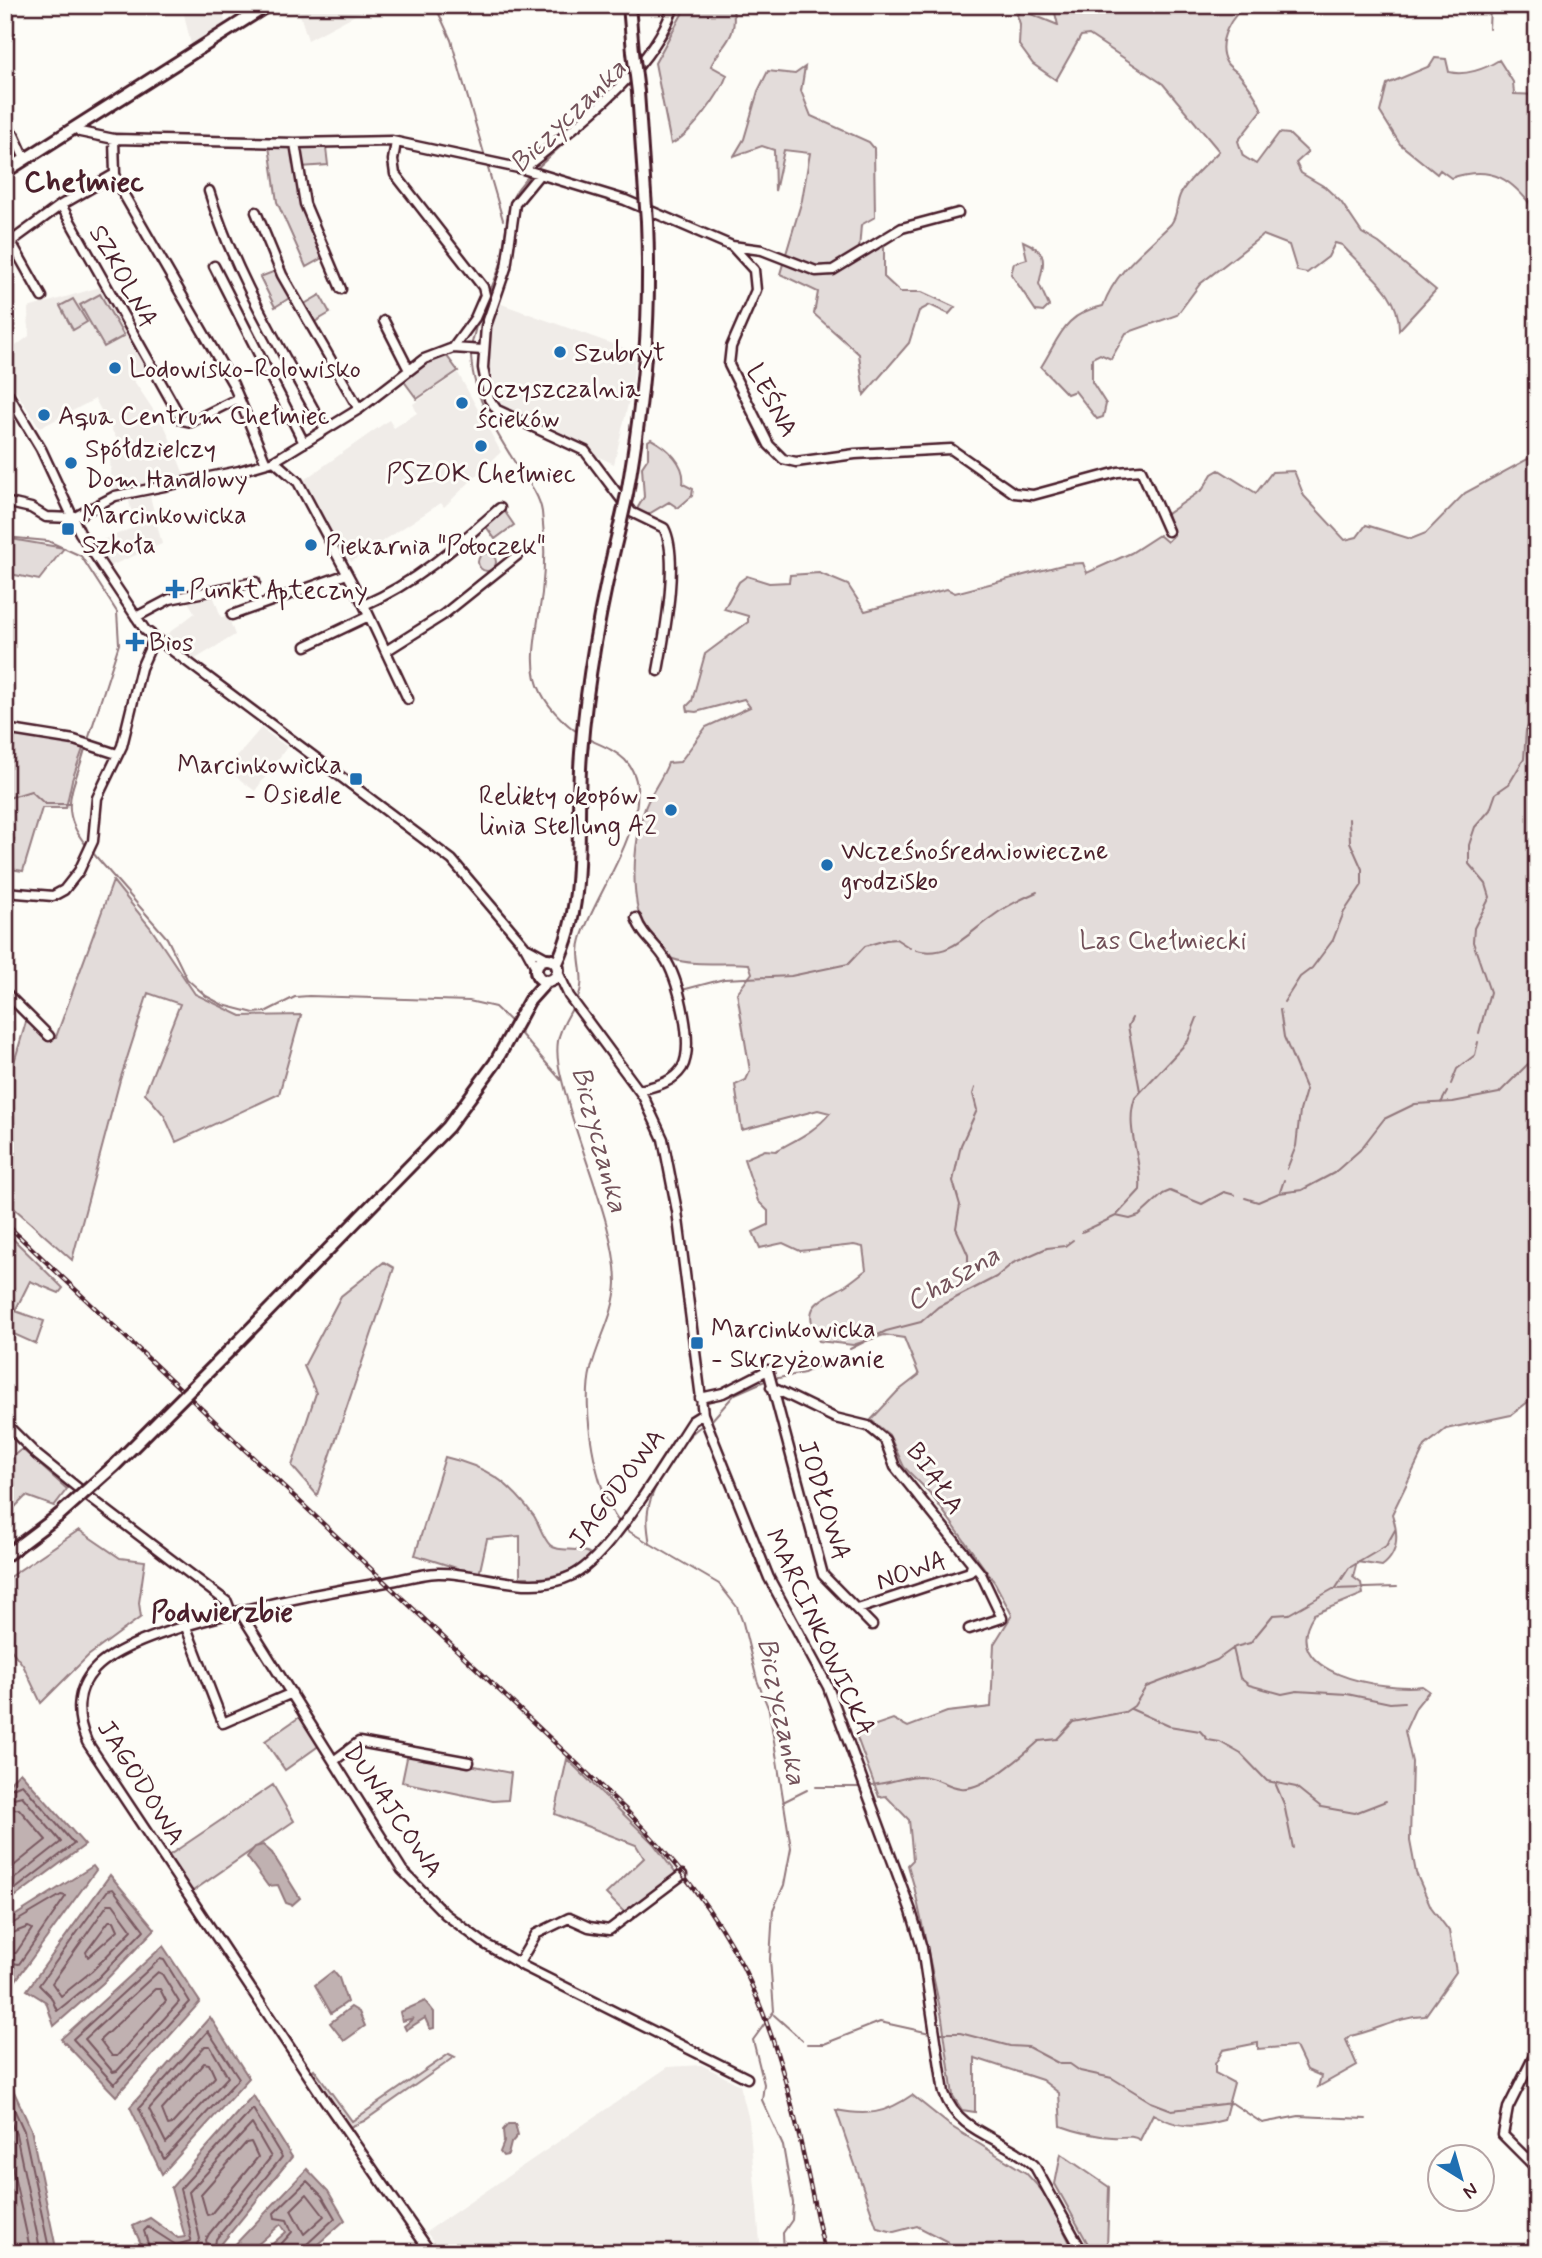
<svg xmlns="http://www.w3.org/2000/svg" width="1542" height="2258" viewBox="0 0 1542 2258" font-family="Mynerve,sans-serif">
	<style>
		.built { fill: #f0ece8 }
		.green { fill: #e3dcda; stroke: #967e82; stroke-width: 2 }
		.water { fill: #c0b1b1; stroke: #91777b; stroke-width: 2 }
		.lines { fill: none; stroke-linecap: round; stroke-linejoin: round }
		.shore { stroke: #795961; stroke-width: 2 }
		.stream { stroke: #91777b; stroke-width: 2 }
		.minor-casing { stroke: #4a1f2b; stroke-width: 13 }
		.major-casing { stroke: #4a1f2b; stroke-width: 16 }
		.minor { stroke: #fdfcf7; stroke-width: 8 }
		.major { stroke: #fdfcf7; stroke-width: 10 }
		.rail-casing { stroke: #4a1f2b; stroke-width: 4.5 }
		.rail { stroke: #fdfcf7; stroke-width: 2; stroke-dasharray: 5; stroke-linecap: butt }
		.major-bridge-casing { stroke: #4a1f2b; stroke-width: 16; stroke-linecap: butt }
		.major-bridge { stroke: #fdfcf7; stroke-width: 10 }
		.poi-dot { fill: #1f6fb2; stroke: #fdfcf7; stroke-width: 2.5 }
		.labels { text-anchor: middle; stroke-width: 6; stroke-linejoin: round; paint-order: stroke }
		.street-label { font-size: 26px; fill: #4a1f2b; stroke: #fdfcf7 }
		.poi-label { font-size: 26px; fill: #4a1f2b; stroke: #fdfcf7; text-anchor: start }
		.park-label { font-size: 26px; fill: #704e57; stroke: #fdfcf7 }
		.water-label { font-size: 28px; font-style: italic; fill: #73525a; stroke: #fdfcf7 }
		.neighbourhood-label { font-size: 28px; font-weight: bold; fill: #4a1f2b; stroke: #fdfcf7 }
		.quarter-label { font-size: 30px; font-weight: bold; fill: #4a1f2b; stroke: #fdfcf7 }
	</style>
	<rect width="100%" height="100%" fill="#fdfcf7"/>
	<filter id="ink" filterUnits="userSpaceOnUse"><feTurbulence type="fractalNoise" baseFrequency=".0143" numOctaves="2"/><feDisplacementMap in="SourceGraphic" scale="14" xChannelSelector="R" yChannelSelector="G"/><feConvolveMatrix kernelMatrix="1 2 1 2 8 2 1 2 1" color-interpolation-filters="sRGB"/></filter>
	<g filter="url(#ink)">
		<!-- built -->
		<path class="built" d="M182 5H221L226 25 191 45Z
			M297 5H369L370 7 308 40Z
			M100 287 148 369 132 378 166 429 185 477 111 495 110 451 120 445 95 399 40 428 5 375V354L29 336 28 308Z
			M496 302 635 352 633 383 614 464 504 412 492 402 486 370 489 355 486 340Z
			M458 373 501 452 444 507 441 503 351 562 301 482 389 420 394 428 417 413 413 404Z
			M150 496 162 544 110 566 95 543 135 527 129 501Z
			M212 592 221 617 228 616 235 635 192 661 162 638 195 613 185 597Z
			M261 728 287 747 255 791 226 769Z
			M702 2065 740 2085 749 2120 761 2253H443L426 2232 668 2067Z"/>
		<!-- green -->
		<path class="green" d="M687 5H727L733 9C738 39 722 43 711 66L727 75C720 95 690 136 671 144L655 63Z
			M1053 5H1248C1232 14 1215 42 1226 62 1228 66 1234 70 1238 73 1248 85 1256 95 1262 110L1238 141 1243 156 1256 164 1279 133 1289 134 1308 152 1296 163 1301 173 1325 187 1341 202 1362 233 1379 243 1436 290 1399 330C1400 291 1366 273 1342 245L1335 243 1328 257 1307 273 1297 271 1289 245 1263 235 1200 284 1177 315 1126 333 1111 359 1100 354 1092 358V382L1106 404 1103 417 1097 419 1075 391 1067 394 1041 367C1060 337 1063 314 1103 306 1116 270 1145 250 1171 224 1179 213 1175 204 1181 193 1188 179 1208 163 1219 151L1163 84 1089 35 1081 36 1056 80 1033 64 1019 45 1020 24 1017 15 1021 10 1058 25Z
			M1435 58 1446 59 1449 72C1465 76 1485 69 1499 60L1513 82 1514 94 1537 95V213C1513 180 1493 164 1451 178L1440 170 1437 174 1400 144 1380 112 1387 84 1430 66Z
			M805 67 801 91 811 116 869 142 874 148 875 217 861 225 859 250 884 247V277L900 292H922L955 307 949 314 930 305 919 311 909 343 864 395 859 354 814 314 818 292 780 274 802 200 810 153 784 150 775 191 774 150 762 146 734 156 744 139 758 91 768 71 795 74Z
			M269 146 294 147 322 258 306 267 277 202Z
			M300 148H326L328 165 301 167Z
			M1023 241C1049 252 1044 261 1039 284L1049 306 1043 312 1036 311 1011 274 1014 263 1027 259Z
			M278 270 291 297 275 307 260 277Z
			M100 294 124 336 104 347 80 305Z
			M320 295 330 313 311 324 301 306Z
			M73 299 87 322 73 330 60 306Z
			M440 354 446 355 458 371 417 399 403 380Z
			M651 439C668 448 686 464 683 484L693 489 692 496 678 508 669 502 647 515 637 509 644 497 642 467 648 458V441Z
			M1537 454V1395L1511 1415 1446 1429 1425 1446 1392 1514C1398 1532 1400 1553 1382 1566L1357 1562 1353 1577 1361 1583 1363 1594 1314 1614C1274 1674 1385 1691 1422 1686L1429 1691 1416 1707 1405 1731 1412 1762 1410 1841 1416 1873 1431 1907 1449 1931 1456 1972 1425 2016C1397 2017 1377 2031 1350 2036L1346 2040 1357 2065 1318 2087 1321 2076 1307 2070 1297 2049 1293 2046 1258 2049V2043L1223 2050 1215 2064V2073L1234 2083 1224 2120C1194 2128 1180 2129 1153 2114L1140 2140C1131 2134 1123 2138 1112 2137 1096 2136 1077 2132 1061 2126L1059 2093 1042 2080 975 2058V2112L962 2110 953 2096 942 2018 914 1886 908 1865 913 1860 909 1820 886 1796 879 1797 855 1732 893 1719 908 1727 947 1712 991 1707 994 1644 1012 1615 995 1583 930 1493 904 1467 889 1435 871 1420 897 1392 919 1375 904 1338 884 1335 853 1345 819 1341C801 1307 815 1303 843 1287 851 1282 858 1276 866 1270L863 1247 854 1245 800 1251 783 1243 760 1248 753 1232 768 1225V1211L758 1201 744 1159 765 1150 776 1151C795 1140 816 1131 830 1113L818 1110 742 1130 735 1085 746 1080 750 1071 737 993 752 973 749 964C728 962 691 966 673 959 624 939 631 851 644 811 649 794 662 780 668 763L680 762 706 727 750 707 744 699 696 712 688 711 687 706 692 701 705 654 748 622V616L724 609 739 582 747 576 769 583 789 582 790 575 819 573 848 585 865 611 947 589 955 593 1066 564 1083 563 1087 573 1131 553 1159 535 1167 542 1174 535 1167 514 1203 489 1212 474 1219 470 1256 493 1272 472 1294 471 1304 496 1345 540 1357 537 1366 525 1411 539 1426 533 1465 493Z
			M503 509 514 525 495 539 485 525Z
			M5 538 64 548 39 580 10 574 6 597Z
			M478 562a9 9 0 1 1 18 0a9 9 0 1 1-18 0Z
			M14 733 38 735 84 746 72 780 66 808H42L23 871 5 868 14 839 5 836V757L9 758Z
			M113 881 150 927 195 994 241 1016 301 1015 279 1094 176 1142 164 1115 145 1093 180 1004 148 993 120 1080 72 1260 5 1200V1093L26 1022 56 1037Z
			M5 1231 63 1288 59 1293 30 1281 15 1311 44 1321 36 1344 14 1334 5 1359Z
			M384 1262 394 1268 317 1495 292 1466 316 1393 304 1366 341 1296Z
			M22 1449 67 1489 54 1506 26 1496 5 1517V1462Z
			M445 1457C487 1467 508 1481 534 1516 539 1524 543 1538 550 1545 558 1553 579 1546 591 1554 578 1574 551 1576 529 1580L528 1577H520V1536L487 1539 479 1575 415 1555Z
			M79 1530 120 1558 145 1561 139 1603 141 1617 88 1656 41 1703 23 1665 5 1642V1580Z
			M288 1695 320 1745 285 1770 265 1741 301 1716Z
			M408 1753 511 1773 508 1800 493 1801 402 1782Z
			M567 1759 653 1843 677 1875 626 1914 606 1894 644 1858 636 1845 555 1814Z
			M273 1785 294 1821 190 1893 168 1856Z
			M449 2054 455 2057 364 2121 350 2127 310 2072 314 2069 352 2121Z
			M912 2095 952 2127 1026 2173 1046 2195 1075 2253H954L948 2242 917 2226 894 2232 877 2228 836 2110C867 2116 885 2114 912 2095Z
			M1061 2154 1109 2187 1107 2248 1114 2253H1093L1055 2184Z"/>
		<!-- water -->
		<path class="water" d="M20 1772 85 1845 5 1904V1787Z
			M263 1845 272 1853 300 1898 292 1905 286 1903 278 1885 268 1886 247 1857 255 1847Z
			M93 1866 96 1870 16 1980 5 1965V1922Z
			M110 1875 155 1929 103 1983 54 2026 46 2002 27 1990Z
			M163 1946 200 2002 116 2096 61 2039Z
			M333 1971 339 1978 347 2002 331 2013 315 1985Z
			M425 2001 434 2012V2028L430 2029 425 2018 406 2030 404 2026 414 2018 402 2021 400 2012Z
			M351 2007 359 2012 365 2026 344 2041 330 2023Z
			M210 2017 249 2078 162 2174 130 2107Z
			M5 2072 31 2129 57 2253H5Z
			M253 2095 292 2157 222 2243 228 2252 307 2169 328 2191 345 2220 308 2253H262L286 2232 281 2224 248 2253H145L133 2226 150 2218 178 2238 185 2237 171 2188Z
			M508 2124H515L518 2135 511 2143 508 2155 503 2156 500 2152 504 2142 503 2130Z"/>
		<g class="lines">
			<!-- shore -->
			<path class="shore" d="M5 1791 22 1784 74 1844 5 1897
				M5 1800 22 1796 61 1842 5 1886
				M5 1810 19 1809 46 1840 5 1873
				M113 1889 144 1930 98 1978 57 2011 51 1997 39 1985 108 1890Z
				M108 1904H113L132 1930 92 1971 61 1996 52 1983Z
				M109 1921H114L118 1930 88 1957 86 1952Z
				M5 1928 61 1895 66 1896 19 1964 5 1962
				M5 1936 28 1927 32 1929 16 1953H5
				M160 1959 164 1960 190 2002 114 2084 73 2039Z
				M158 1972 162 1974 179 2002 117 2071 113 2072 85 2039Z
				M155 1989H160L166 2001 117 2056H112L100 2040Z
				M208 2031 239 2078 164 2159 139 2108Z
				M205 2046H210L228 2077 166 2143 149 2109Z
				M204 2063 209 2064 215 2077 172 2124 168 2125 162 2110Z
				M5 2089 24 2131 50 2253
				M5 2110 16 2134 41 2253
				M5 2135 31 2253
				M251 2142 258 2157 211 2214 207 2215 201 2194 246 2143Z
				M307 2194 324 2216 304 2234 291 2210Z
				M151 2253 144 2231 148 2227 176 2245 190 2241 191 2233 180 2189 253 2109 282 2157 216 2239 215 2246 220 2253
				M186 2253 194 2249 200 2239 189 2192 252 2124 271 2157 209 2234 206 2240 209 2253
				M273 2253 292 2232 287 2220 275 2218 274 2213 307 2181 322 2196 335 2218 306 2245 304 2253"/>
			<!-- stream -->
			<path class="stream" d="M435 5 451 40 485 157
				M1489 29 1490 5
				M640 73 669 33 681 5
				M615 97 632 82
				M487 165 503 220
				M535 170 587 122
				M489 294C494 280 502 266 504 251 507 219 505 197 531 174
				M471 347 477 322
				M471 352C471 391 493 428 514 461 524 477 539 492 542 512 545 539 545 566 542 593 534 655 518 688 577 732
				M5 537 48 541 81 556 117 612 119 644 88 740
				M85 749C75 787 56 808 86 845
				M5 799 31 791 45 804H69
				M92 852 167 938 187 979 206 996 223 1005 254 1013 265 1012 295 997 309 996 469 1001 495 1007 511 1022
				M916 950C950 959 968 933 993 916 1006 906 1021 899 1037 892
				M682 990 724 979 791 976 848 964 865 946 886 940 896 939 910 948
				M576 1002C589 977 574 961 581 939 594 893 666 803 625 760 615 750 601 745 588 739
				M1284 1002 1300 977 1312 968 1333 940 1344 912 1362 885V869L1350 842 1349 819
				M573 1007C567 1018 560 1028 558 1041 555 1062 563 1083 568 1103 582 1155 616 1231 616 1283 615 1314 598 1340 591 1369 581 1406 595 1492 619 1522
				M1280 1010 1284 1037 1306 1090 1300 1111 1296 1146 1287 1169
				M1132 1018 1128 1026 1140 1091
				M519 1032 561 1080
				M1479 1033 1490 992 1473 942 1474 928 1490 897 1486 884 1469 864V845L1475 827 1490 810 1496 793 1509 784 1524 759 1526 730 1537 711
				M1451 1084 1457 1069 1475 1055 1478 1042
				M1441 1103 1447 1092
				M1280 1192 1284 1180
				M1245 1198 1258 1202 1279 1193 1302 1190 1334 1173 1360 1150 1384 1119 1415 1104 1453 1102 1499 1093 1537 1055
				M1116 1216 1140 1190C1143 1159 1124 1130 1135 1098L1188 1041 1197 1018
				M1082 1232 1116 1216 1130 1219 1139 1216 1163 1194 1170 1191 1202 1204 1224 1192 1235 1195
				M968 1277V1255L956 1228 960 1205 953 1181 961 1145 977 1110 973 1094 975 1088
				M850 1349 886 1331 921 1322 938 1307 996 1277 1013 1263 1047 1248 1065 1246 1073 1240
				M773 1379 804 1373 840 1355
				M711 1421 735 1394 767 1380
				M625 1529 719 1584 737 1607 743 1623 757 1680 769 1710 791 1848 784 1885 773 1910 770 1959 774 2011 753 2040 764 2084 762 2100 783 2146 793 2203 792 2220 783 2233 784 2253
				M650 1544C648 1533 646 1522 648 1511 651 1487 682 1437 703 1425
				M1336 1588 1349 1568 1386 1546 1395 1530
				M1233 1648 1240 1678 1249 1685 1282 1694 1297 1691 1347 1694 1390 1703 1404 1702
				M1131 1709 1169 1726 1200 1731 1208 1740 1220 1742 1241 1754 1267 1781 1296 1787 1321 1807 1355 1813 1386 1801
				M871 1785C886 1784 907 1776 919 1776 939 1777 945 1786 961 1788 983 1791 1024 1755 1039 1741L1057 1739 1073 1722 1125 1712 1134 1706 1146 1687 1217 1660 1235 1647 1250 1643 1273 1615 1289 1614 1333 1589 1397 1587
				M1276 1785 1284 1804 1293 1848
				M816 1787H860
				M783 1802 807 1790
				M774 2015 802 2040
				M940 2033H960L1010 2046 1028 2047 1060 2064H1070L1080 2071 1112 2078 1151 2102 1172 2110 1232 2103 1262 2123 1299 2116 1366 2119
				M807 2044H824L880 2022 930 2033"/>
			<defs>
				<path id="minor" d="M5 127 14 135 25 159
					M76 127 80 132 114 139 295 143 392 141 523 169 625 200 732 246 754 270 756 290 731 347 729 365 769 445 783 459 796 462 855 454 951 449 1014 493 1033 495 1118 472 1141 470 1168 531
					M114 139 115 174 120 188 233 384 266 463
					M295 143 305 204 341 289
					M523 169C575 127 653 71 674 5
					M538 176 515 204 506 268 486 326 483 368 489 399 497 410 585 451 631 512 664 528C680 558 664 637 658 671
					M209 191C235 276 283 352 325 430
					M61 205 182 420 191 422 239 398
					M256 212 282 275 359 409
					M11 242 42 297
					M5 246 61 205 115 174
					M732 246 762 250 816 271 833 270 902 228 958 213
					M214 266 304 443
					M384 321 409 370
					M453 348 483 350
					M5 389 41 449 80 533 145 630 452 860 524 945 536 967
					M274 461 298 482 364 605 408 699
					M5 502 31 508 46 517 73 518 115 496 239 471 274 461 359 409 424 359 453 348 475 318 485 295 483 287 395 174 393 160 396 142
					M364 605C417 582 458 545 500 508
					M232 615 347 574
					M136 617 170 599 255 582
					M306 646 369 616
					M386 651 443 615 519 554
					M5 729 74 740 117 754
					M5 892 53 896 64 890 79 871 93 841 97 798 122 746 141 668 154 639
					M636 918C643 938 658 945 667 962 679 983 695 1046 682 1068 672 1083 656 1086 640 1090
					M524 946 546 958
					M558 972 569 996 643 1096 663 1139 677 1211 703 1414 769 1578 828 1687 911 1911 922 1948 944 2093C959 2134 1004 2137 1034 2165L1083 2253
					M5 992 49 1036
					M771 1387 835 1418 868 1426 885 1440 895 1467 981 1574 1002 1618 969 1629
					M700 1398 723 1393 768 1370 823 1575 872 1625
					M5 1423 37 1455 89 1497 227 1602 232 1615
					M858 1609 970 1572 972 1565
					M240 1612 402 1870 445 1914 485 1944 525 1967 747 2078
					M186 1627 223 1723 292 1693
					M335 1760 359 1742 469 1762
					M519 1963 536 1934 569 1918 589 1927 609 1930 682 1875
					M1537 2050 1508 2108 1503 2135 1537 2169
					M431 2253 324 2099 87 1742C76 1717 75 1690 95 1669 135 1626 319 1593 381 1583 400 1580 418 1574 438 1573 484 1572 528 1597 573 1575 610 1557 668 1457 692 1421L703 1414"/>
				<path id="major" d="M629 5 633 52
					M638 92 645 194
					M5 172 268 5
					M627 494C644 396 651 320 647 221
					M536 970a11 11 0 1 1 22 0a11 11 0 1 1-22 0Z
					M557 963C588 899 575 822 581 753 587 675 602 597 621 521
					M235 1345 448 1127 495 1063 529 1001 547 981
					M5 1556 58 1516"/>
			</defs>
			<!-- minor casing -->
			<use href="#minor" class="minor-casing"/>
			<!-- major casing -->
			<use href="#major" class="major-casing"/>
			<!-- minor -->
			<use href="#minor" class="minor"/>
			<!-- major -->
			<use href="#major" class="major"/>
			<defs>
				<path id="rail" d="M5 1223 626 1810C672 1857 713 1908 743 1967 787 2056 803 2157 825 2253"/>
			</defs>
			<!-- rail casing -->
			<use href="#rail" class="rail-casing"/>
			<!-- rail -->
			<use href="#rail" class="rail"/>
			<defs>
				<path id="major-bridge" d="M633 52 638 92
					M645 194 647 221
					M621 521 627 494
					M58 1516 114 1466 235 1345"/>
			</defs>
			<!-- major-bridge casing -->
			<use href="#major-bridge" class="major-bridge-casing"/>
			<!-- major-bridge -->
			<use href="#major-bridge" class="major-bridge"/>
		</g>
	</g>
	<!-- markers -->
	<g class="poi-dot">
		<circle cx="560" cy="352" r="7"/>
		<circle cx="115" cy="368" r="7"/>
		<circle cx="462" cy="403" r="7"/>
		<circle cx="44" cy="415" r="7"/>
		<circle cx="481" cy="446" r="7"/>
		<circle cx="71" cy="463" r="7"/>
		<rect x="61" y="522" width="14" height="14" rx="3.5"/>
		<circle cx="311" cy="545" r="7"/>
		<path d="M171.5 578.5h7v7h7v7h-7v7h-7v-7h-7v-7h7z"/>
		<path d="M131.5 631.5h7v7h7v7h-7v7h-7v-7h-7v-7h7z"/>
		<rect x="349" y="772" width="14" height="14" rx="3.5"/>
		<circle cx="671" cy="810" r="7"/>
		<circle cx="827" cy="865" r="7"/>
		<rect x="690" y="1336" width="14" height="14" rx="3.5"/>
	</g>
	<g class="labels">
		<!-- street labels -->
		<g class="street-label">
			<text transform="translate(124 276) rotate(61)" y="9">SZKOLNA</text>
			<text transform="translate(773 400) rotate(61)" y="9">LEŚNA</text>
			<text transform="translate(936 1478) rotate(55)" y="9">BIAŁA</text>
			<text transform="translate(616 1488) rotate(-53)" y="9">JAGODOWA</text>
			<text transform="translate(825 1500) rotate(73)" y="9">JODŁOWA</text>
			<text transform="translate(911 1570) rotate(-19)" y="9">NOWA</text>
			<text transform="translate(821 1632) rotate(65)" y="9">MARCINKOWICKA</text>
			<text transform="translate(142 1782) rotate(58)" y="9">JAGODOWA</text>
			<text transform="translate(394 1810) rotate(56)" y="9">DUNAJCOWA</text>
		</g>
		<!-- poi labels -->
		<g class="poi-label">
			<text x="574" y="361">Szubryt</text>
			<text x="129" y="377">Lodowisko-Rolowisko</text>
			<text x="476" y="397">Oczyszczalnia<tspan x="476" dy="30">ścieków</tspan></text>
			<text x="58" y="424">Aqua Centrum Chełmiec</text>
			<text x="85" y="457">Spółdzielczy<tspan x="85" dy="30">Dom Handlowy</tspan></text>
			<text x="481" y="482" text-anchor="middle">PSZOK Chełmiec</text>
			<text x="82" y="523">Marcinkowicka<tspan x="82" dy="30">Szkoła</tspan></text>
			<text x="325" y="554">Piekarnia "Potoczek"</text>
			<text x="189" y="598">Punkt Apteczny</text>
			<text x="149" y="651">Bios</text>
			<text x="342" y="773" text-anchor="end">Marcinkowicka<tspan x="342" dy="30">- Osiedle</tspan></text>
			<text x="657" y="804" text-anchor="end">Relikty okopów -<tspan x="657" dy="30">linia Stellung A2</tspan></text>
			<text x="841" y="859">Wcześnośredniowieczne<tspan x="841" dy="30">grodzisko</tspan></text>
			<text x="711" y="1337">Marcinkowicka<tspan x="711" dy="30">- Skrzyżowanie</tspan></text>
		</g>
		<!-- park labels -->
		<g class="park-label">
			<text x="1163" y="949">Las Chełmiecki</text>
		</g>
		<!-- water labels -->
		<g class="water-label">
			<text transform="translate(567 115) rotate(-44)" y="10">Biczyczanka</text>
			<text transform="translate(601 1139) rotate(75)" y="10">Biczyczanka</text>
			<text transform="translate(952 1277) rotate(-30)" y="10">Chaszna</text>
			<text transform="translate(783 1711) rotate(78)" y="10">Biczyczanka</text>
		</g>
		<!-- neighbourhood labels -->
		<g class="neighbourhood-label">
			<text x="222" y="1621">Podwierzbie</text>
		</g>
		<!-- quarter labels -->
		<g class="quarter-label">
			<text x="84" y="191">Chełmiec</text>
		</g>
	</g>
	<!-- margin -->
	<rect width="1542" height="2258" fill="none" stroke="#fdfcf7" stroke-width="28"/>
	<rect x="14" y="14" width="1514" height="2230" fill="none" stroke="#4a1f2b" stroke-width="2.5" filter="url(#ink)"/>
	<!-- north arrow -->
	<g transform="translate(1461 2178) rotate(143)"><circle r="33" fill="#fdfcf7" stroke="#b5a4a5" stroke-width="2"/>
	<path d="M0-5L12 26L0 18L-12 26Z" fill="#1f6fb2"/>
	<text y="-10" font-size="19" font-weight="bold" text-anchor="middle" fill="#4a1f2b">N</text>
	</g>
</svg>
